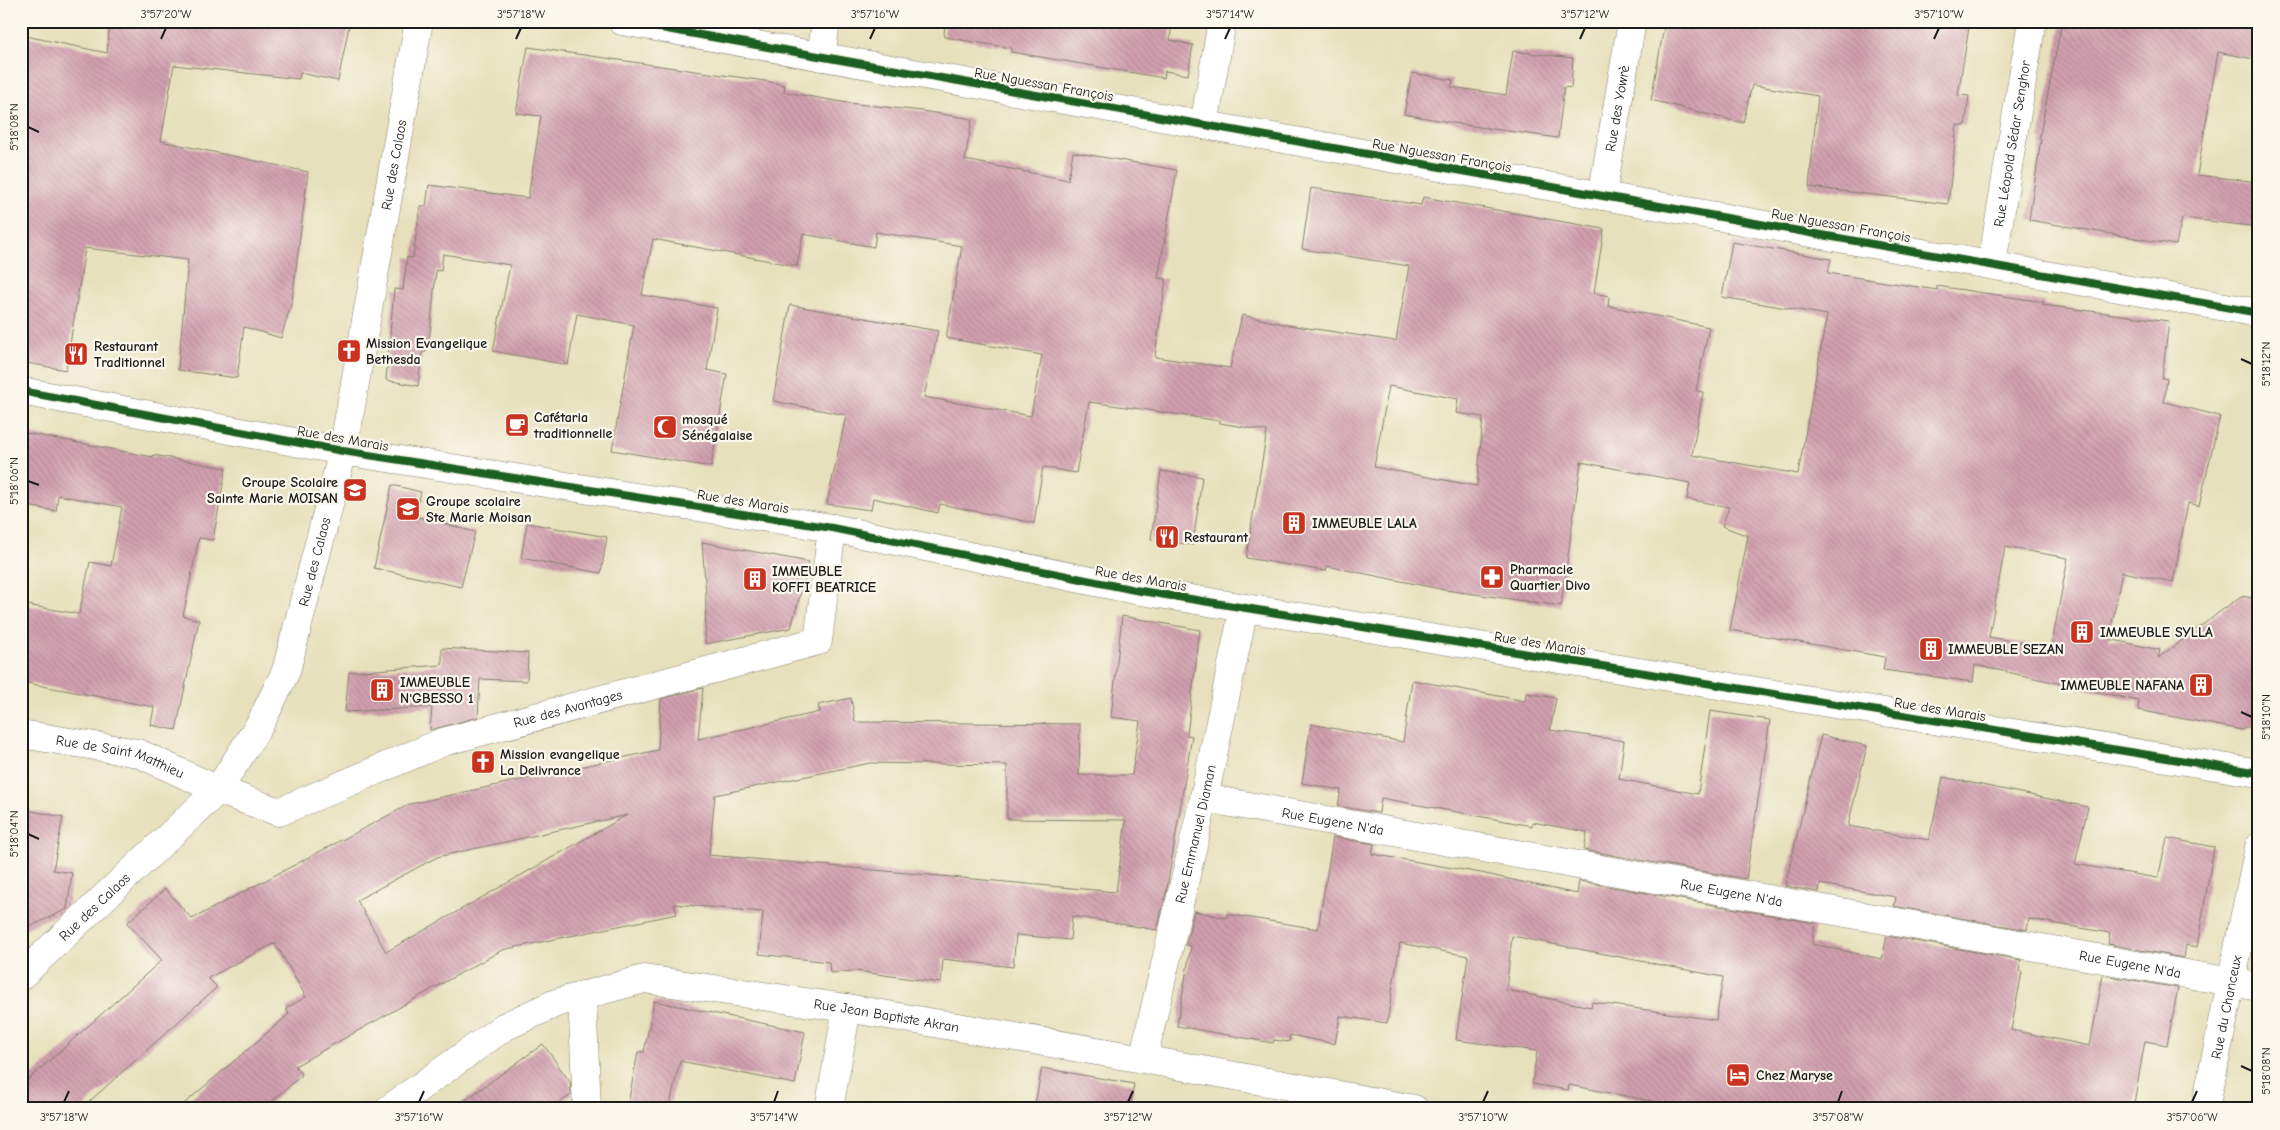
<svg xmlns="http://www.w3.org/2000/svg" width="2280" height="1130" viewBox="0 0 2280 1130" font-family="'Comic Neue',sans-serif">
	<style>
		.building { fill: url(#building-back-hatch); fill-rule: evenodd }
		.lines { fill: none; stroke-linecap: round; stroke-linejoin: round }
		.street-casing { stroke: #827e6c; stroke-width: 29 }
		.secondary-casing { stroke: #827e6c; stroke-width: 29 }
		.street { stroke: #fff; stroke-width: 28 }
		.secondary { stroke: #fff; stroke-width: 28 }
		.cycleway-casing { stroke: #fbf7ec; stroke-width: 11 }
		.cycleway { stroke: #1b5e20; stroke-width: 8 }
		.ticks { fill: none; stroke: #1c1c1c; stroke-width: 2 }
		.labels { text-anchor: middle; stroke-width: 4.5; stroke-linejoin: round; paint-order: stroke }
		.street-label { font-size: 14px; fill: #1c1c1c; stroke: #fbf7ec }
		.poi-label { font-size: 14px; font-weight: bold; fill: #1c1c1c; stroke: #fbf7ec; text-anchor: start }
		.neatline { fill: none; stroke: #1c1c1c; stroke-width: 2 }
		.ticks-label { font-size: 12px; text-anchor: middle; fill: #1c1c1c }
	</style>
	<defs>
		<pattern id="building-back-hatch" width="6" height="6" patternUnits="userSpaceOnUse" patternTransform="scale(1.25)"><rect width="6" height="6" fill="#d19faf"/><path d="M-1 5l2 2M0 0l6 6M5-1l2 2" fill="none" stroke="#b38896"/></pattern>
	</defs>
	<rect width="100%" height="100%" fill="#fbf7ec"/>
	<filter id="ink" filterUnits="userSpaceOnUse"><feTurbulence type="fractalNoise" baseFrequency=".02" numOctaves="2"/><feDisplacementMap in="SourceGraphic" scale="10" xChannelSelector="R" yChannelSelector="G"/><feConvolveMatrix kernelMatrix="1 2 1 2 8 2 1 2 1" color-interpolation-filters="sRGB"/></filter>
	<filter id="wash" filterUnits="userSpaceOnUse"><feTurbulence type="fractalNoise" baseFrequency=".0096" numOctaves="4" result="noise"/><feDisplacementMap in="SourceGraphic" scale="20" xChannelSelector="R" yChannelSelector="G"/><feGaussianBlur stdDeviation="1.12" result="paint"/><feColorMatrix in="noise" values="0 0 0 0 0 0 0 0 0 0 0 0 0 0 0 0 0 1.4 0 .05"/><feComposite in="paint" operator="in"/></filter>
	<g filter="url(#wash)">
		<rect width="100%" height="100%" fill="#e7e0bc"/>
		<g id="blocks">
			<!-- building -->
			<path class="building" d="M110 21H350L338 81 300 73 299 79 174 65 161 141 308 172 292 301 281 338 244 327 237 378 178 370 188 260 85 248 66 370 21 362V35L107 53Z
				M945 21H1172L1170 40 1193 45 1188 75 1165 71 1164 78 1011 52V48L944 37Z
				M1665 21H1970L1958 95 1969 96 1965 126 1957 125 1948 204 1809 187 1818 96 1752 85 1743 123 1651 100Z
				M2062 21H2259V60L2218 52 2197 175 2259 182V227L2182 218 2176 245 2029 220 2041 139H2039Z
				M528 47 765 81 785 85 784 92 848 103 922 111 972 119 965 160 1068 180 1073 152 1177 170 1158 278 1166 279 1155 357 1230 368 1242 315 1288 325 1396 341 1409 266 1302 249 1311 188 1421 205 1423 197 1604 229 1594 293 1609 296 1608 306 1709 327 1696 391 1703 392 1692 455 1798 474 1827 315 1722 297 1732 242 1831 259 1828 273 1937 290V286L2044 302 2043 305 2169 321 2162 378 2167 379 2164 402 2220 416 2199 506 2188 503 2173 582 2122 572 2109 639 2160 650 2158 658 2241 596 2259 599V721L2242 730 2138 710 2139 701 1975 665 1973 682 1883 670 1885 657 1730 630 1748 536 1722 526 1729 507 1687 499 1690 483 1581 462 1561 606 1445 590 1327 566 1326 571 1246 558 1267 431 1220 423V421L1148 410 1089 402 1076 473 1043 467 1034 523 940 504 938 513 873 498 871 510 827 504 846 415 773 401 790 305 938 331 924 397 1031 416 1042 355 946 338 962 246 876 232 874 247 803 234 797 266 653 239 642 295 717 308 707 370 727 374 711 467 612 450 634 325 577 314 568 365 493 351 510 265 443 254 441 271 436 270 430 333 426 352H422L418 386 386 380 394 289 403 290 407 257 413 258 420 206H426L429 185 528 198 541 116 516 113ZM1389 386 1458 399 1456 413 1483 417 1477 486 1374 467ZM2005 547 2068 558 2051 648 1989 637Z
				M1513 51 1573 58 1571 88 1564 87 1558 138 1465 125 1404 114 1412 73 1453 80 1451 87 1506 95Z
				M21 432 153 457V455L226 468 213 540 199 538 183 616 199 620 176 730 151 725 154 707 21 682V604L79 614 90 562 111 566 122 507 58 495 56 511 21 505Z
				M1161 471 1202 477 1193 545 1151 539Z
				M392 485 421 492 415 516 475 532 461 587 374 568Z
				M527 523 607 537 601 573 521 558Z
				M702 542 809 562 791 628 705 644 706 595Z
				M1122 616 1200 630 1187 735 1192 736 1166 894 1157 930 1072 916 1070 940 1016 935 1013 967 943 959 941 983 855 971 830 973 829 962 759 954 763 912 674 904 677 914 502 950 295 1066 302 1075 263 1109H178L289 1014 286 1008 306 997 275 943 208 978 217 987 81 1109H21V1086L162 960 127 923 165 889 192 919 410 804 658 750 661 699 703 688 698 739 820 712 818 705 851 698 855 722 1080 724 1079 775H1132L1140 721 1111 717ZM870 763 1007 765V819L1126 820 1116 892 709 855 715 795ZM627 815 386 952 357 900 437 857Z
				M442 648 528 653 527 681 480 679 478 717 430 730 432 707 345 712 349 672 442 665Z
				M1412 680 1525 701 1526 693 1556 698 1550 730 1624 741 1619 779 1698 794 1710 711 1770 720 1746 879 1584 850 1587 832 1532 822V826L1381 798 1379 813 1338 806 1341 790 1302 783 1311 724 1403 742Z
				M1821 735 1867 746 1848 826 1929 840 1943 777 2088 807 2075 864 2158 878 2167 838 2214 847 2197 947 2186 945 2184 958 2108 944 2110 933 2029 919 2027 930 1894 906 1896 897 1820 884 1819 892 1785 886Z
				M21 809 63 817 53 870 72 873 67 909 21 931Z
				M1333 837 1374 844 1372 854 1481 873 1577 894 1579 881 1815 923 1812 944 1882 959 1887 936 2021 960 2019 971 2022 972 2011 1030 2090 1046 2103 975 2178 988 2167 1045 2145 1041 2133 1109H1692L1569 1085 1568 1090 1532 1084 1537 1051 1456 1040 1468 956 1400 943 1387 1023 1340 1016 1335 1044 1290 1035 1289 1042 1274 1040 1273 1043 1177 1026 1191 946 1186 945 1194 911 1226 918 1227 914 1318 929ZM1512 936 1723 977 1716 1020 1592 1002 1591 1007 1506 990Z
				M654 1001 805 1032 795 1084 680 1061 669 1109H627L638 1052H644Z
				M543 1044 570 1082 571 1095 550 1109H453Z
				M1042 1068 1134 1084 1130 1109H1034Z"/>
		</g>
	</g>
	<g filter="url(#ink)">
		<use href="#blocks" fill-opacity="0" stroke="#827e6c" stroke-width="1"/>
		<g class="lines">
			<defs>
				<g id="street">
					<path d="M622 21 2259 313"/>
					<path d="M821 57 826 21"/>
					<path d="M1204 125 1222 21"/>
					<path id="s1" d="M1602 196 1632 21"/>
					<path id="s2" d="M1992 264 2032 21"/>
					<path id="s3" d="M21 734 138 753 218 790 279 812 443 742 818 641 832 528"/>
					<path id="s4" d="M1204 798 2259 987"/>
					<path id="s5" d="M21 976 218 790 260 724 286 671 343 451 419 21"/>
					<path d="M582 995 587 1109"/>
					<path id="s6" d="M1143 1059 1204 798 1244 608"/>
					<path id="s7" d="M389 1109 504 1027 556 1003 644 979 847 1008 1143 1059 1414 1109"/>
					<path d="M829 1109 847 1008"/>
					<path id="s8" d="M2205 1109 2259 847"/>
				</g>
				<path id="secondary" d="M21 391 343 451 832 528 1135 590 2259 773"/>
			</defs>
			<!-- street casing -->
			<use href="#street" class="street-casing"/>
			<!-- secondary casing -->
			<use href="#secondary" class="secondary-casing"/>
			<!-- street -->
			<use href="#street" class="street"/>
			<!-- secondary -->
			<use href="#secondary" class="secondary"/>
			<defs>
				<path id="cycleway" d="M622 21 2259 313
					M21 391 343 451 832 528 1135 590 2259 773"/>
			</defs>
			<!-- cycleway casing -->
			<use href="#cycleway" class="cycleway-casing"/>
			<!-- cycleway -->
			<use href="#cycleway" class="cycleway"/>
		</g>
	</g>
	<!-- ticks -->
	<path class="ticks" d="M161 39 166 28M516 39 521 28M870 39 875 28M1225 39 1230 28M1580 39 1585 28M1934 39 1939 28M28 127 39 132M2241 359 2252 364M28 481 39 485M2241 712 2252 717M28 834 39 839M2241 1066 2252 1071M64 1102 69 1091M419 1102 424 1091M774 1102 778 1091M1128 1102 1133 1091M1483 1102 1488 1091M1838 1102 1842 1091M2192 1102 2197 1091"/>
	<!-- icons -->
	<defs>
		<symbol id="church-square" viewBox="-11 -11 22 22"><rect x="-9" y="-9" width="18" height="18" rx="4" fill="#c8321e" stroke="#fbf7ec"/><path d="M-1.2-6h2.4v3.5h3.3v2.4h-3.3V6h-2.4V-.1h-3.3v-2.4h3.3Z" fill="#fff"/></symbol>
		<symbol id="restaurant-square" viewBox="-11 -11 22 22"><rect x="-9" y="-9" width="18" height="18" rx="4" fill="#c8321e" stroke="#fbf7ec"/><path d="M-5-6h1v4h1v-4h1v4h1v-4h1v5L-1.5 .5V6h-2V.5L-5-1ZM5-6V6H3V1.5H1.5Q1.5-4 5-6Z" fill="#fff"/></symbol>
		<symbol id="cafe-square" viewBox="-11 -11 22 22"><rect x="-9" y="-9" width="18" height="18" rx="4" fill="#c8321e" stroke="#fbf7ec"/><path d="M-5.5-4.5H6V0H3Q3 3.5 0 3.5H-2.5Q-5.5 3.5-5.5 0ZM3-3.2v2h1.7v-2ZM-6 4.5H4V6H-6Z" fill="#fff"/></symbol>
		<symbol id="mosque-square" viewBox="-11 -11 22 22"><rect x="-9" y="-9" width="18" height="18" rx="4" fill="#c8321e" stroke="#fbf7ec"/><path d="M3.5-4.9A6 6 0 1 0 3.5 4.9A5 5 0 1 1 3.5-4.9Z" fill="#fff"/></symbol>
		<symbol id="school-square" viewBox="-11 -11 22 22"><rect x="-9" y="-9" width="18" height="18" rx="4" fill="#c8321e" stroke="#fbf7ec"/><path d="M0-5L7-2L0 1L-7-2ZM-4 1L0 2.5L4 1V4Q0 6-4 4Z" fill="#fff"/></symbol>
		<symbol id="building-square" viewBox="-11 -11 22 22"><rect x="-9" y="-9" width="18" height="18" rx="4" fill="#c8321e" stroke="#fbf7ec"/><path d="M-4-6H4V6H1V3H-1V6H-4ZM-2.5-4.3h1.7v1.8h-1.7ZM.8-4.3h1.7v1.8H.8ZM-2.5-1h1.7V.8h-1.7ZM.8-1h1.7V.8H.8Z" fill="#fff"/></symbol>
		<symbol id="pharmacy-square" viewBox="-11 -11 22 22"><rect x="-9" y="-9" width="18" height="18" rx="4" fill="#c8321e" stroke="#fbf7ec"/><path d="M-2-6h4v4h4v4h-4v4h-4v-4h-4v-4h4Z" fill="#fff"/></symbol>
		<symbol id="hotel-square" viewBox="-11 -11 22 22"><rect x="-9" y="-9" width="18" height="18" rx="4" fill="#c8321e" stroke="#fbf7ec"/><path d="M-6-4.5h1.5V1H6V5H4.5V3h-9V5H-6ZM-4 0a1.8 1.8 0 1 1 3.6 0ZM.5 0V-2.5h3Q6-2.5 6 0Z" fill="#fff"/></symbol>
	</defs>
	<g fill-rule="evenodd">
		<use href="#church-square" x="335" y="337" width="28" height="28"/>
		<use href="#restaurant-square" x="62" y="340" width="28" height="28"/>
		<use href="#cafe-square" x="503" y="411" width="28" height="28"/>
		<use href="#mosque-square" x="651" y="413" width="28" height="28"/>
		<use href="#school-square" x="341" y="476" width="28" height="28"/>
		<use href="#school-square" x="394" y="495" width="28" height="28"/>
		<use href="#building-square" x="1280" y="509" width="28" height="28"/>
		<use href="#restaurant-square" x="1153" y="523" width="28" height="28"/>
		<use href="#pharmacy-square" x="1478" y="563" width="28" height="28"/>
		<use href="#building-square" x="741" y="565" width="28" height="28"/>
		<use href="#building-square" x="2068" y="618" width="28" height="28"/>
		<use href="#building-square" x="1917" y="635" width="28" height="28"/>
		<use href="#building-square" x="2187" y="671" width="28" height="28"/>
		<use href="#building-square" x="368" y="676" width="28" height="28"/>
		<use href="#church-square" x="469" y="748" width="28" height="28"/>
		<use href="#hotel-square" x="1724" y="1061" width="28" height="28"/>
	</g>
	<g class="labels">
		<!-- street labels -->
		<g class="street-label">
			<text transform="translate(1044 84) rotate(10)" y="5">Rue Nguessan François</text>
			<text dy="5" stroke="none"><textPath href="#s1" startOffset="89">Rue des Yowrè</textPath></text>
			<text dy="5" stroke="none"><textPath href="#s2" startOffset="122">Rue Léopold Sédar Senghor</textPath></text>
			<text transform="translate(1442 155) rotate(10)" y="5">Rue Nguessan François</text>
			<text dy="5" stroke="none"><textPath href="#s5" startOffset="926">Rue des Calaos</textPath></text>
			<text transform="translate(1841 225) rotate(10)" y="5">Rue Nguessan François</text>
			<text transform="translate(343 438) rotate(10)" y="5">Rue des Marais</text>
			<text transform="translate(743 501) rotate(9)" y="5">Rue des Marais</text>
			<text dy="5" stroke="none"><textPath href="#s5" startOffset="521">Rue des Calaos</textPath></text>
			<text transform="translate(1141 578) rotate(10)" y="5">Rue des Marais</text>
			<text transform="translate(1540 643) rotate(9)" y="5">Rue des Marais</text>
			<text dy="5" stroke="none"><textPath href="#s3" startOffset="579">Rue des Avantages</textPath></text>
			<text transform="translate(1940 709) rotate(9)" y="5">Rue des Marais</text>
			<text dy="5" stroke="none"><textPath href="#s3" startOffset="102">Rue de Saint Matthieu</textPath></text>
			<text dy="5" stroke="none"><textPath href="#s4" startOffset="131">Rue Eugene N'da</textPath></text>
			<text dy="5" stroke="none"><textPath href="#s6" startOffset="231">Rue Emmanuel Diaman</textPath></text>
			<text dy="5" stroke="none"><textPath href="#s4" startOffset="536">Rue Eugene N'da</textPath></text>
			<text dy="5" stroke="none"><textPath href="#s5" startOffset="101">Rue des Calaos</textPath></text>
			<text dy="5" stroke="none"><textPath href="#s4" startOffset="941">Rue Eugene N'da</textPath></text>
			<text dy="5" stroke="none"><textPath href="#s8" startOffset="104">Rue du Chanceux</textPath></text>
			<text dy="5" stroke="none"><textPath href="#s7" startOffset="535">Rue Jean Baptiste Akran</textPath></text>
		</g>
		<!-- poi labels -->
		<g class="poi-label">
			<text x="366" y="348">Mission Evangelique<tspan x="366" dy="16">Bethesda</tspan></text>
			<text x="94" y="351">Restaurant<tspan x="94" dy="16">Traditionnel</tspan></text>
			<text x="534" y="422">Cafétaria<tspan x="534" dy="16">traditionnelle</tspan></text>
			<text x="682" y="424">mosqué<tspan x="682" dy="16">Sénégalaise</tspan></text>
			<text x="338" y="487" text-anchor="end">Groupe Scolaire<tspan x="338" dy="16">Sainte Marie MOISAN</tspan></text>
			<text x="426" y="506">Groupe scolaire<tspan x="426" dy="16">Ste Marie Moisan</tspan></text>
			<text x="1312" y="528">IMMEUBLE LALA</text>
			<text x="1184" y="542">Restaurant</text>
			<text x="1510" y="574">Pharmacie<tspan x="1510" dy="16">Quartier Divo</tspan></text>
			<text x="772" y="576">IMMEUBLE<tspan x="772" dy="16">KOFFI BEATRICE</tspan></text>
			<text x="2100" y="637">IMMEUBLE SYLLA</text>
			<text x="1948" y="654">IMMEUBLE SEZAN</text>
			<text x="400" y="687">IMMEUBLE<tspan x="400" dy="16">N'GBESSO 1</tspan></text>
			<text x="2184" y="690" text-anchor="end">IMMEUBLE NAFANA</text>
			<text x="500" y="759">Mission evangelique<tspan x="500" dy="16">La Delivrance</tspan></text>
			<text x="1756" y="1080">Chez Maryse</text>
		</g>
	</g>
	<!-- margin -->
	<rect width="2280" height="1130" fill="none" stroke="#fbf7ec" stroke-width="55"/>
	<rect x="28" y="28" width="2224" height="1074" class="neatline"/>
	<g class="ticks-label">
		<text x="166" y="18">3°57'20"W</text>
		<text x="521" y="18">3°57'18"W</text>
		<text x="875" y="18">3°57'16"W</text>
		<text x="1230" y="18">3°57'14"W</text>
		<text x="1585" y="18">3°57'12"W</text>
		<text x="1939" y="18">3°57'10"W</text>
		<text transform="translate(14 127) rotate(-90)" y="4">5°18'08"N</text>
		<text transform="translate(2266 364) rotate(-90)" y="4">5°18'12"N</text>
		<text transform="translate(14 481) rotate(-90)" y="4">5°18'06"N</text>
		<text transform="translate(2266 717) rotate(-90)" y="4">5°18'10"N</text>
		<text transform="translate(14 834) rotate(-90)" y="4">5°18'04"N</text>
		<text transform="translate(2266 1071) rotate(-90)" y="4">5°18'08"N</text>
		<text x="64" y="1121">3°57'18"W</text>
		<text x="419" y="1121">3°57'16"W</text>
		<text x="774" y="1121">3°57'14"W</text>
		<text x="1128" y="1121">3°57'12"W</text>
		<text x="1483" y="1121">3°57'10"W</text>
		<text x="1838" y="1121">3°57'08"W</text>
		<text x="2192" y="1121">3°57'06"W</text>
	</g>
</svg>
